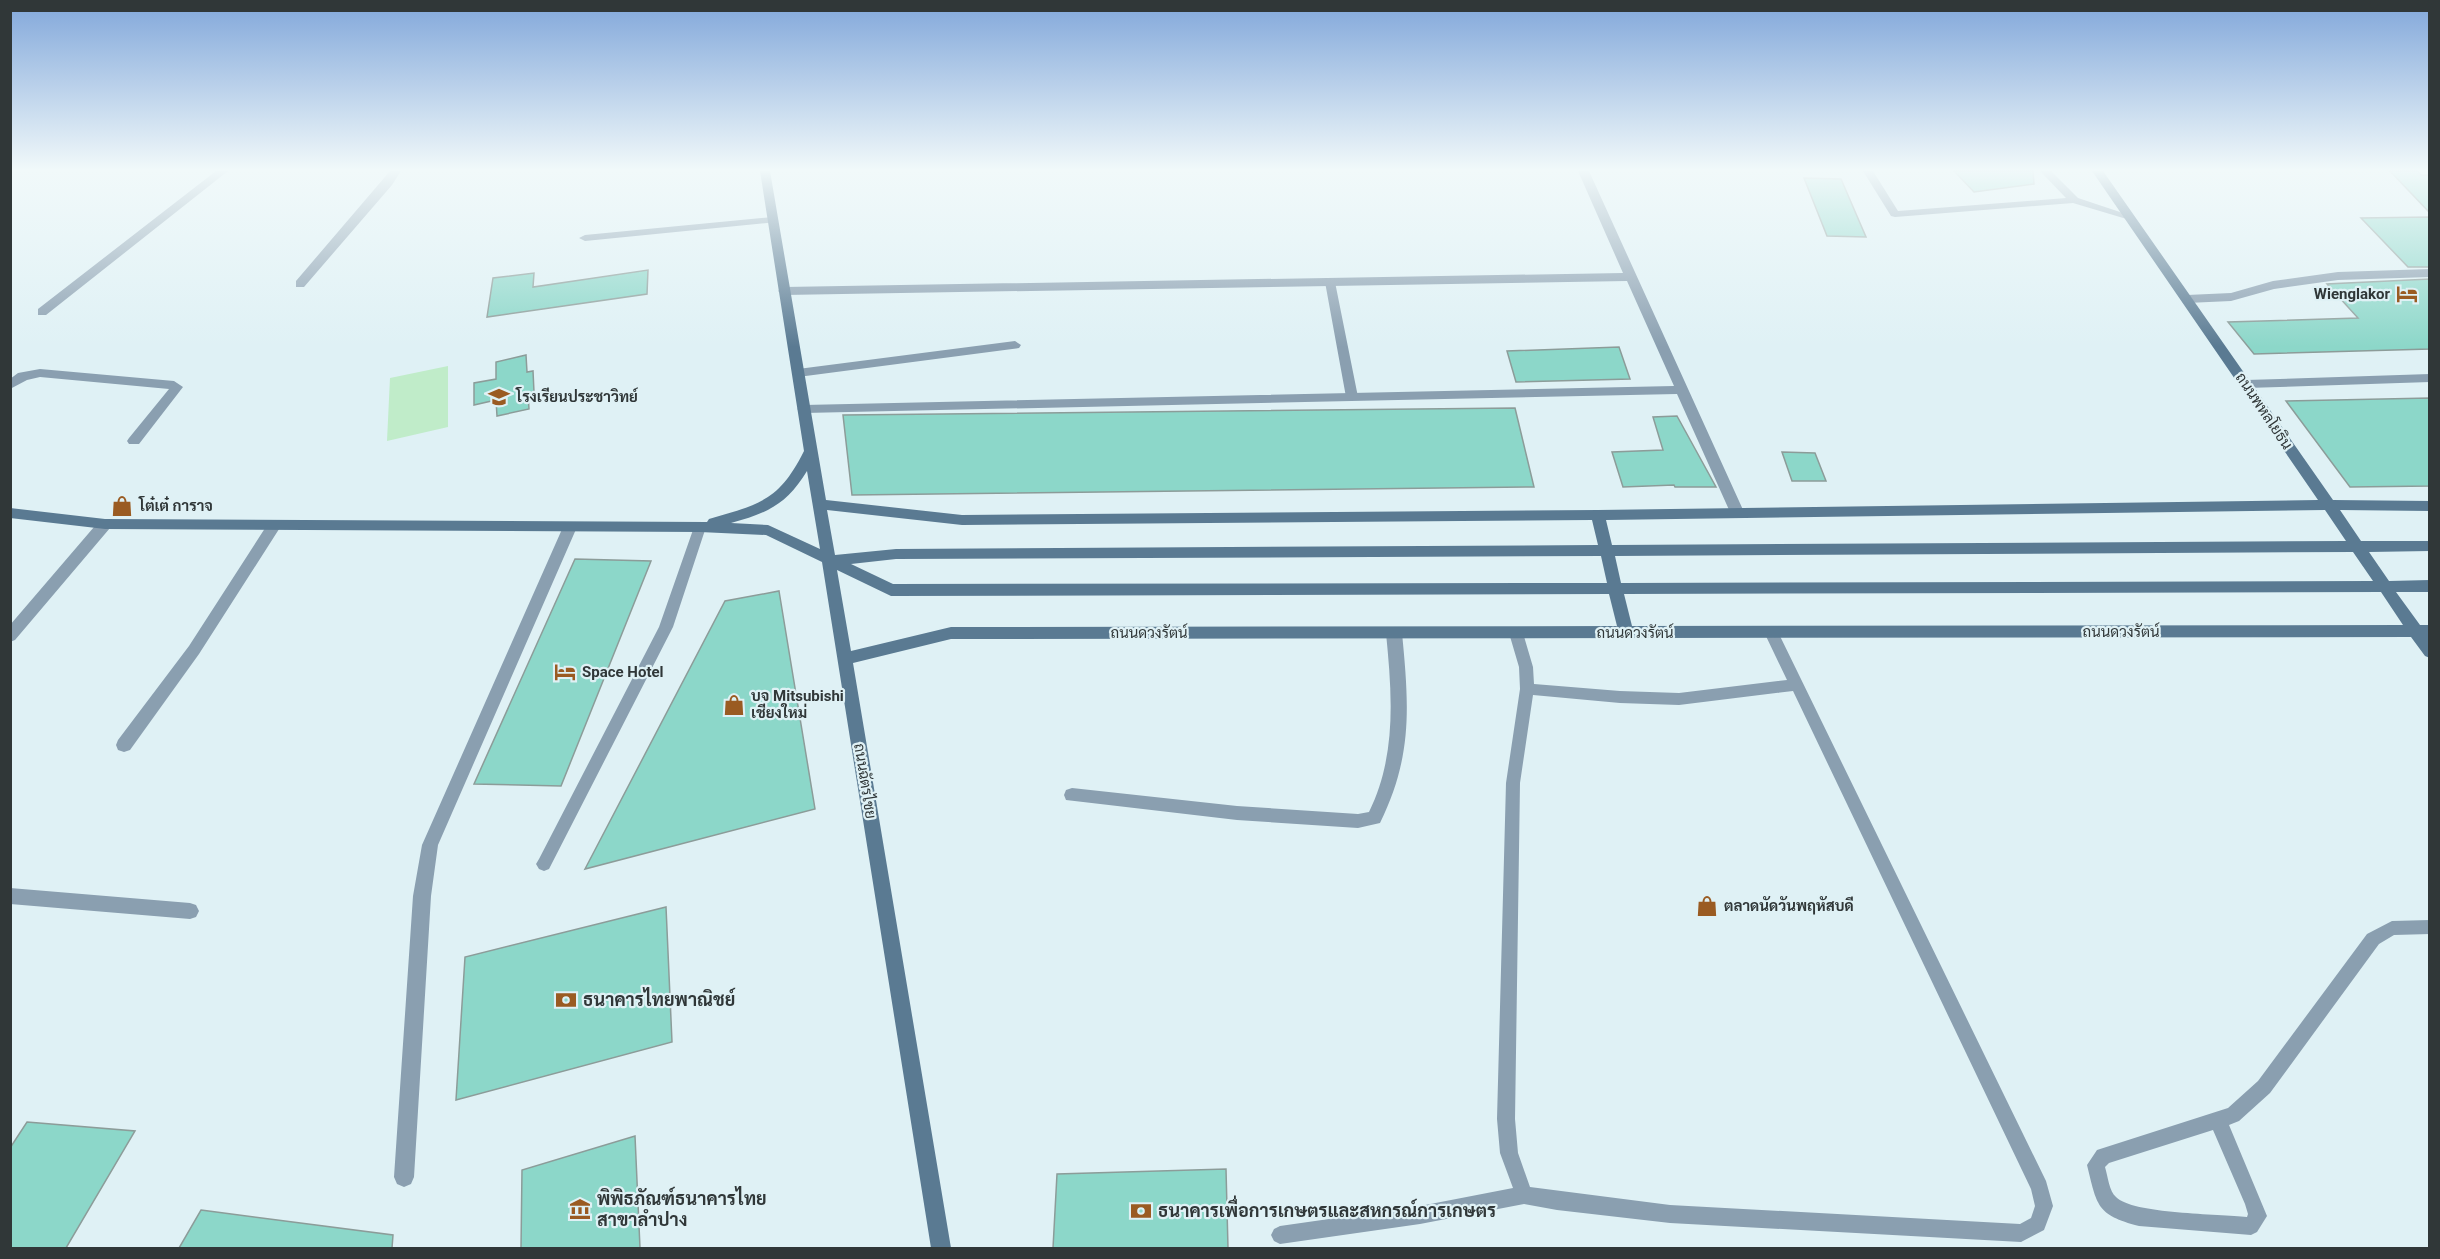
<svg xmlns="http://www.w3.org/2000/svg" width="2440" height="1259" viewBox="0 0 2440 1259" font-family="Roboto,Sarabun,sans-serif">
	<style>
		.green { fill: #c0ecc9 }
		.building { fill: #8cd7c9; stroke: #8c9c99; stroke-width: 1.5 }
		.lines { fill: none; stroke-linecap: round; stroke-linejoin: round }
		.lane { fill: #8a9fb0; fill-rule: evenodd }
		.street { fill: #8a9fb0; fill-rule: evenodd }
		.secondary { fill: #5a7a92; fill-rule: evenodd }
		.labels { text-anchor: middle; stroke-width: 4.5; stroke-linejoin: round; paint-order: stroke }
		.poi-label { font-size: 15px; font-weight: bold; fill: #303738; stroke: #dff1f5; text-anchor: start }
		.street-label { font-size: 15px; fill: #303738; stroke: #dff1f5 }
		.near-poi-label { font-size: 18px; font-weight: bold; fill: #303738; stroke: #dff1f5; text-anchor: start }
	</style>
	<rect width="100%" height="100%" fill="#dff1f5"/>
	<!-- green -->
	<path class="green" d="M448 366V427L387 441 390 378Z"/>
	<!-- building -->
	<path class="building" d="M1954 171H2033L2034 184 1974 192Z
		M2390 171H2418L2421 175H2430V213Z
		M1804 178 1841 179 1866 237 1827 236Z
		M2430 217V267H2408L2361 218Z
		M648 270 647 294 487 317 493 278 534 273 533 287Z
		M2430 279V349L2254 354 2228 322 2358 318 2327 284Z
		M1619 347 1630 379 1516 382 1507 351Z
		M526 355 527 372 533 371 534 392 528 393 529 409 497 416 496 400 474 405V383L496 379V362Z
		M2430 398V486L2350 487 2286 401Z
		M1515 408 1534 487 852 495 843 415Z
		M1677 416 1716 487H1675L1674 485 1623 487 1612 452 1663 450 1653 417Z
		M1782 452 1815 453 1826 481H1792Z
		M575 559 651 561 561 786 474 784Z
		M779 591 815 809 585 869 725 601Z
		M666 907 672 1042 456 1100 465 957Z
		M27 1122 135 1131 66 1248H10V1148Z
		M635 1136 640 1248H521L522 1170Z
		M1226 1169 1228 1248H1053L1057 1174Z
		M201 1210 393 1235 392 1248H179Z"/>
	<g class="lines">
		<!-- lane -->
		<path class="lane" d="M1863 171H1873L1898 211 2066 198 2040 171H2051L2078 198 2135 217 2130 220 2073 203 1895 217 1891 216Z
			M1330 279 1335 282 1358 397 1352 401 1346 397 1325 282Z
			M2430 374V382L2246 388 2240 384 2246 380Z
			M700 522 706 527 673 627 549 869 544 871 539 869 536 864 539 859 659 627 694 527Z
			M1771 627 1776 628 1778 632 2046 1181 2053 1206 2044 1230 2021 1242 1670 1223 1557 1210 1524 1204 1420 1224 1280 1244 1274 1241 1271 1235 1274 1229 1280 1226 1420 1206 1513 1188 1500 1153 1497 1119 1506 783 1520 689 1519 667 1509 633 1511 629H1521L1523 633 1533 667 1534 684 1620 691 1679 693 1787 680 1764 632 1766 628ZM1793 691 2031 1189 2035 1206 2031 1218 2020 1224 1670 1205 1530 1187 1518 1153 1515 1119 1520 783 1533 695 1620 703 1679 705Z
			M2430 920V934L2394 935 2379 944 2270 1093 2239 1121 2229 1125 2267 1216 2257 1232 2251 1235 2139 1226C2096 1215 2097 1205 2087 1165L2097 1150 2228 1108 2258 1081 2367 934 2392 921ZM2213 1130 2245 1204 2248 1214 2247 1217C2220 1214 2132 1214 2116 1197 2109 1191 2108 1177 2105 1167L2109 1163Z"/>
		<!-- street -->
		<path class="street" d="M216 171H228L46 315H38V309Z
			M390 171H401L392 185 304 287H296V281Z
			M1578 171H1589L1744 512 1742 516H1732L1730 512 1677 394 804 413 797 409 804 405 1674 386 1627 281 784 295 778 291 784 287 1623 273Z
			M773 217 777 218V222L585 241 579 238 585 235Z
			M2430 269V277L2338 280 2274 289 2231 301 2187 303 2181 299 2187 295 2231 293 2273 281 2338 272Z
			M1015 341 1021 345 1019 348 798 377 792 373 798 369Z
			M40 369 174 381 183 387 139 444H129L127 441 129 438 169 389 40 377 27 380 10 389V379L18 373Z
			M105 519 112 524 110 528 15 640 10 642V625L100 520Z
			M274 521 281 526 199 654 130 750 124 752 118 750 116 745 118 740 189 646 269 522Z
			M570 522 577 527 438 845 431 896 414 1177 411 1184 404 1187 397 1184 394 1177 413 896 422 845 563 527Z
			M1394 627 1399 629 1402 633C1409 705 1413 756 1380 823L1358 828 1237 820 1066 800 1064 795 1066 790 1072 788 1237 806 1358 814 1369 812C1397 755 1392 694 1386 633L1389 629Z
			M10 888 190 903 196 905 199 911 196 917 190 919 10 904Z"/>
		<!-- secondary -->
		<path class="secondary" d="M760 171H770L826 500 962 515 1598 510 2318 500 2092 171H2103L2333 500 2430 501V511L2340 510 2361 541H2430V551L2369 552 2389 581 2430 580V592H2396L2420 625H2430V658L2425 656 2411 637 951 639 853 663 951 1248H931L822 562 766 535 700 532 105 529 10 518V508L105 519 707 522 709 519C760 504 779 501 804 451ZM807 471 820 549 768 525 731 523C768 513 787 504 807 471ZM827 510 962 525 1592 520 1598 545 896 549 835 555ZM2325 510 2346 541 1612 545 1606 520ZM2353 552 2373 581 1621 583 1615 556ZM1601 556 1607 583 893 584 851 564 896 559ZM837 570 891 596 1609 594 1617 626 951 627 851 651ZM2381 592 2403 625 1632 626 1624 594Z"/>
	</g>
	<!-- sky -->
	<linearGradient id="sky" x2="0" y2="1"><stop stop-color="#81a7da"/><stop offset="0.49" stop-color="#f1f9fa"/><stop offset="1" stop-color="#f1f9fa" stop-opacity="0"/></linearGradient>
	<rect width="2440" height="347" fill="url(#sky)"/>
	<!-- icons -->
	<defs>
		<symbol id="hotel-bare" viewBox="-9 -9 18 18"><path d="M-6-4.5h1.5V1H6V5H4.5V3h-9V5H-6ZM-4 0a1.8 1.8 0 1 1 3.6 0ZM.5 0V-2.5h3Q6-2.5 6 0Z" fill="#9a5b22" stroke="#dff1f5" stroke-width="2.5" paint-order="stroke"/></symbol>
		<symbol id="school-bare" viewBox="-9 -9 18 18"><path d="M0-5L7-2L0 1L-7-2ZM-4 1L0 2.5L4 1V4Q0 6-4 4Z" fill="#9a5b22" stroke="#dff1f5" stroke-width="2.5" paint-order="stroke"/></symbol>
		<symbol id="shop-bare" viewBox="-9 -9 18 18"><path d="M-5-2.5h2.3a2.7 3.5 0 0 1 5.4 0H5L5.5 6h-11ZM-1.5-2.5h3a1.5 2.3 0 0 0-3 0Z" fill="#9a5b22" stroke="#dff1f5" stroke-width="2.5" paint-order="stroke"/></symbol>
		<symbol id="bank-bare" viewBox="-9 -9 18 18"><path d="M-6-4H6V4H-6ZM0-2.3a2.3 2.3 0 1 0 0 4.6a2.3 2.3 0 1 0 0-4.6Z" fill="#9a5b22" stroke="#dff1f5" stroke-width="2.5" paint-order="stroke"/></symbol>
		<symbol id="museum-bare" viewBox="-9 -9 18 18"><path d="M0-6L6-3V-2H-6V-3ZM-5-1h2V3h-2ZM-1-1h2V3h-2ZM3-1h2V3H3ZM-6 4H6V6H-6Z" fill="#9a5b22" stroke="#dff1f5" stroke-width="2.5" paint-order="stroke"/></symbol>
	</defs>
	<g fill-rule="evenodd">
		<use href="#hotel-bare" x="2392" y="279" width="30" height="30"/>
		<use href="#school-bare" x="484" y="382" width="30" height="30"/>
		<use href="#shop-bare" x="107" y="491" width="30" height="30"/>
		<use href="#hotel-bare" x="550" y="657" width="30" height="30"/>
		<use href="#shop-bare" x="719" y="690" width="30" height="30"/>
		<use href="#shop-bare" x="1692" y="891" width="30" height="30"/>
		<use href="#bank-bare" x="551" y="985" width="30" height="30"/>
		<use href="#museum-bare" x="565" y="1194" width="30" height="30"/>
		<use href="#bank-bare" x="1126" y="1196" width="30" height="30"/>
	</g>
	<g class="labels">
		<!-- poi labels -->
		<g class="poi-label">
			<text x="2390" y="299" text-anchor="end">Wienglakor</text>
			<text x="516" y="402">โรงเรียนประชาวิทย์</text>
			<text x="139" y="511">โต๋เต๋ การาจ</text>
			<text x="582" y="677">Space Hotel</text>
			<text x="751" y="701">บจ Mitsubishi<tspan x="751" dy="17">เชียงใหม่</tspan></text>
			<text x="1724" y="911">ตลาดนัดวันพฤหัสบดี</text>
		</g>
		<!-- street labels -->
		<g class="street-label">
			<text transform="translate(2264 411) rotate(56)" y="5">ถนนพหลโยธิน</text>
			<text x="2121" y="637">ถนนดวงรัตน์</text>
			<text x="1149" y="638">ถนนดวงรัตน์</text>
			<text x="1635" y="638">ถนนดวงรัตน์</text>
			<text transform="translate(865 781) rotate(81)" y="5">ถนนฉัตรไชย</text>
		</g>
		<!-- near-poi labels -->
		<g class="near-poi-label">
			<text x="583" y="1006">ธนาคารไทยพาณิชย์</text>
			<text x="597" y="1205">พิพิธภัณฑ์ธนาคารไทย<tspan x="597" dy="21">สาขาลำปาง</tspan></text>
			<text x="1158" y="1217">ธนาคารเพื่อการเกษตรและสหกรณ์การเกษตร</text>
		</g>
	</g>
	<!-- border -->
	<rect width="2440" height="1259" fill="none" stroke="#303738" stroke-width="24"/>
</svg>
